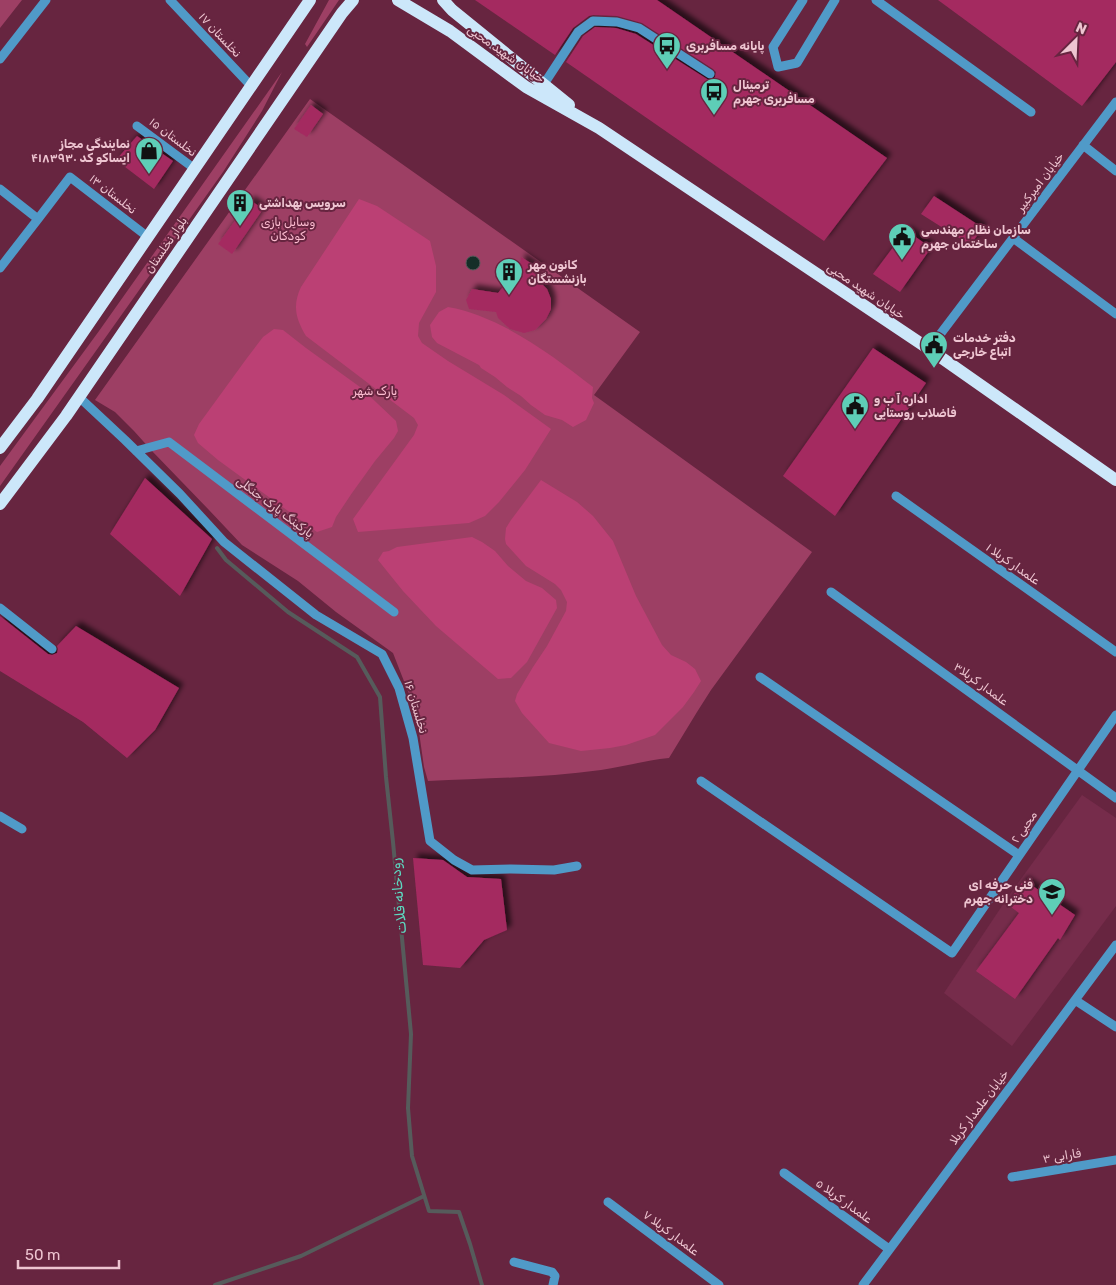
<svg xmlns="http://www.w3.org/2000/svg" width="1116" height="1285" viewBox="0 0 1116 1285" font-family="Rubik,'Noto Sans Arabic',sans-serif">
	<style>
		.built { fill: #762c4b }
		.green { fill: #9d3f64 }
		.forest { fill: #bb4074 }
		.water { fill: #152e28; stroke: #565b5b }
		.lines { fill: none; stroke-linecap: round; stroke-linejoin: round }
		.stream { stroke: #565b5b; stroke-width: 4 }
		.building { fill: #a42a61; filter: url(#shadow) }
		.minor { stroke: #509ac8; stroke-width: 9 }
		.major { stroke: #cce7fa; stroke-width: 12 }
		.labels { text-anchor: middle; stroke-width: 4; stroke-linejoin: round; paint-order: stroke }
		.street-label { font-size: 12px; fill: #eec5d1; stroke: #672540 }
		.poi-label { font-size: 12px; font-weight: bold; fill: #eec5d1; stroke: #672540; text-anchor: start }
		.park-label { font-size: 12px; fill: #fdbdd1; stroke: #672540 }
		.water-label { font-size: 14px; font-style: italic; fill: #5dd9c0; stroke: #672540 }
	</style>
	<defs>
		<filter id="shadow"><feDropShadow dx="4.5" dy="-4.5" stdDeviation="2.5" flood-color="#0009"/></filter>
	</defs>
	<rect width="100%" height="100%" fill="#672540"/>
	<!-- built -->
	<path class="built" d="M1082 795 1116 818V906L1012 1046 944 993 1010 894Z"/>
	<!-- green -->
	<path class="green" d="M0 0H22L0 28Z
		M329 0H339L307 47 305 44Z
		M282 72 262 111 223 172 0 486V466L99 331Z
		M310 99 640 332 594 395 812 552 711 690 697 712 669 758C646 760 623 767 601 770 544 778 486 778 428 781L424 767 419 732 409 694 393 653 336 612 298 581 242 545 209 510 152 451 134 431 115 412 95 400Z"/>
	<!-- forest -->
	<path class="forest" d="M359 199 377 206 430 241 436 266V292L419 323 418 336 422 343 448 361 504 395 551 429 525 470 499 502 485 516 469 523 358 532 353 519 414 435 418 425 414 418 306 336C296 319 292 306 301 287Z
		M448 307C500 316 552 355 593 387L592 398 594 403 586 420 573 427 562 420 545 415 531 405 521 396 507 387 495 377 481 368 479 365 437 343 432 337 430 325 439 312Z
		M274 329 283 330 306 348 360 387 396 421 398 431 394 438 375 461 352 493 336 517 332 527 317 532 218 460 198 443 194 435 199 424 247 358 263 337Z
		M541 480 577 502 593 516 613 541 636 596 662 645 671 655 686 662 695 669 701 681 694 692 683 707 655 735 626 745 610 748 581 751 549 743 522 713 515 701 517 694 533 667 547 646 566 611 567 602 561 590 555 584 526 566 506 544 505 539 506 528 511 520Z
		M472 537 482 542 495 551 508 566 526 581 542 588 556 600 557 608 527 662 511 678 498 679 436 626 403 591 378 560 383 552 389 551 397 547Z"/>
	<!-- water -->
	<path class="water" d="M466 263a7 7 0 1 1 14 0a7 7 0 1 1-14 0Z"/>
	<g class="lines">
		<!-- stream -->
		<path class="stream" d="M217 548 226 560 288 612 357 657 380 697 386 777 393 842 411 1034 408 1108 412 1156 429 1211 459 1212 470 1244 482 1285
			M215 1285 301 1256 424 1196"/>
	</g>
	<!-- building -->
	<path class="building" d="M475 0H657L887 158 824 241 566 62 583 36 595 27 616 28 636 34 707 79 712 80 715 77 716 72 713 69 642 23 617 16 593 15 589 16 573 28 555 55Z
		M938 0H1116V62L1082 106Z
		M311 105 323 114 307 137 294 129Z
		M137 136 173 161 154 189 116 160Z
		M934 196 983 228 970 245 921 214Z
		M250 200 263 209 232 254 218 244Z
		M906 230 931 248 900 292 873 274Z
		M521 257 540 269 536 278 547 289 551 299V309L546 319 535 330 524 333 510 329 498 318 496 312 469 309 466 300 472 289 498 293 504 286 518 280Z
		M873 348 926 383 835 516 783 476Z
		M145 478 212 539 180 596 110 534Z
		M0 616 48 654 52 655 57 653 58 649 57 646 76 626 179 688 155 730 127 758 83 722 0 671Z
		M413 858 443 860 467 877 501 879 507 930 484 940 460 968 423 965Z
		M1024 880 1075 915 1060 940 1058 938 1015 999 976 971 1019 913 1007 904Z"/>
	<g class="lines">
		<!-- minor -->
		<path class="minor" d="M170 0 252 87
			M803 0 773 47 778 67 797 63 835 0
			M876 0 1031 112
			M0 59 46 0
			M544 84 578 32 593 21 617 22 639 28 710 74
			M137 126 195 169
			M1083 145 1116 171
			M0 189 38 219 70 177 148 237
			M1013 238 1116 314
			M0 268 38 219
			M929 349 1116 102
			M79 397 125 440 180 494 224 542 316 615 382 654 399 688 413 738 430 841 454 860 472 870 511 869 554 870 577 866
			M136 451 169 442 394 612
			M896 496 1116 652
			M831 592 1116 798
			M0 608 52 649
			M760 677 1019 855
			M701 781 952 953 1116 715
			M0 816 22 829
			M1075 1000 1116 1027
			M784 1173 889 1249
			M1012 1177 1116 1160
			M608 1202 719 1285
			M514 1262 552 1272 555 1276 553 1285
			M863 1285 1116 945"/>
		<!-- major -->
		<path class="major" d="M398 0 450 31 526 87 599 128 929 349 1116 480
			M443 0 452 10 569 105
			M0 448 37 399 310 0
			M0 504 66 416 342 13 353 0"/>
	</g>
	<!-- icons -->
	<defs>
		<symbol id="bus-pin" viewBox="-11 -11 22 30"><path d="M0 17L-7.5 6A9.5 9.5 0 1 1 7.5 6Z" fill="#5eceb7" stroke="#672540"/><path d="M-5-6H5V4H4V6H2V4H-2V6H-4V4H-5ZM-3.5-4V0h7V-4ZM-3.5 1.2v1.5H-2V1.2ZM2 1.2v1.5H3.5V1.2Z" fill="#111"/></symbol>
		<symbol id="shop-pin" viewBox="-11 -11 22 30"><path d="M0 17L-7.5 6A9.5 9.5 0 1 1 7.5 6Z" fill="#5eceb7" stroke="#672540"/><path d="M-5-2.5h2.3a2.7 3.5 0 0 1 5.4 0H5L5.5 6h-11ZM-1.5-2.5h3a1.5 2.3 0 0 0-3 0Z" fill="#111"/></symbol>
		<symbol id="building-pin" viewBox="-11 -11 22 30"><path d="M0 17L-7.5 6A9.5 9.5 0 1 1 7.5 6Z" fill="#5eceb7" stroke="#672540"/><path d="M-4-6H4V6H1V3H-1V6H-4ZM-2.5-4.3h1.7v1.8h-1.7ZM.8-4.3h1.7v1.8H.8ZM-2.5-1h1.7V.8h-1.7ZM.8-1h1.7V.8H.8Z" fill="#111"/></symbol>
		<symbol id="civic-pin" viewBox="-11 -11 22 30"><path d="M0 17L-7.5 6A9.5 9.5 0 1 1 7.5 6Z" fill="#5eceb7" stroke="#672540"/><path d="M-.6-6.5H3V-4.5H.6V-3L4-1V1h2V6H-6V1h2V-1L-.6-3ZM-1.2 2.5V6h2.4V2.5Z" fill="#111"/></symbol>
		<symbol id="school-pin" viewBox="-11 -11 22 30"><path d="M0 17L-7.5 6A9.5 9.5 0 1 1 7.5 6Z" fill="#5eceb7" stroke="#672540"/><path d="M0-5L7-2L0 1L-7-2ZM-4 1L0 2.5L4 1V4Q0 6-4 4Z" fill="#111"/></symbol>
	</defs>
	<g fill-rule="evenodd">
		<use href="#bus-pin" x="651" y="30" width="32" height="43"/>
		<use href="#bus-pin" x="698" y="76" width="32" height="43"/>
		<use href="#shop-pin" x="133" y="135" width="32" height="43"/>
		<use href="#building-pin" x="224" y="187" width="32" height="43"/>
		<use href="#civic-pin" x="886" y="221" width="32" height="43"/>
		<use href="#building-pin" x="493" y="256" width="32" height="43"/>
		<use href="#civic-pin" x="918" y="329" width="32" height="43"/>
		<use href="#civic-pin" x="839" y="390" width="32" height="43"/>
		<use href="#school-pin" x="1036" y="876" width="32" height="43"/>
	</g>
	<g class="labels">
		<!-- street labels -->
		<g class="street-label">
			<text transform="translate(220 35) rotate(47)" y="4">نخلستان ۱۷</text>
			<text transform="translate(506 54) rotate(35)" y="4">خیابان شهید محبی</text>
			<text transform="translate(173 137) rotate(37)" y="4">نخلستان ۱۵</text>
			<text transform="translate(1040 182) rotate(-53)" y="4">خیابان امیرکبیر</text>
			<text transform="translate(113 194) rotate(38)" y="4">نخلستان ۱۳</text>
			<text transform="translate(166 245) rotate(-56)" y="4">بلوار نخلستان</text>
			<text transform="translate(866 291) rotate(34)" y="4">خیابان شهید محبی</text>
			<text transform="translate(275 507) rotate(37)" y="4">پارکینگ پارک جنگلی</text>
			<text transform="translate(1013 564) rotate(35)" y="4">علمدار کربلا ۱</text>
			<text transform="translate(981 684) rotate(36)" y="4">علمدار کربلا۳</text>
			<text transform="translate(416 707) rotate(73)" y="4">نخلستان ۱۶</text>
			<text transform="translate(1024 827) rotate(-55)" y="4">محبی ۲</text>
			<text transform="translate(979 1107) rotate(-53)" y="4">خیابان علمدار کربلا</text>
			<text transform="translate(1062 1156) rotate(-9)" y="4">فارابی ۳</text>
			<text transform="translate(844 1201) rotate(36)" y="4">علمدار کربلا ۵</text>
			<text transform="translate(671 1233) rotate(37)" y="4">علمدار کربلا ۷</text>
		</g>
		<!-- poi labels -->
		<g class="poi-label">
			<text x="686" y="50">پایانه مسافربری</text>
			<text x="733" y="89">ترمینال<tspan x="733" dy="14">مسافربری جهرم</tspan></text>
			<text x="130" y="148" text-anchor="end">نمایندگی مجاز<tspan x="130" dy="14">ایساکو کد ۴۱۸۳۹۳۰</tspan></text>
			<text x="259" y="207">سرویس بهداشتی</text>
			<text x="921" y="234">سازمان نظام مهندسی<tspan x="921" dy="14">ساختمان جهرم</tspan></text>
			<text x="528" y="269">کانون مهر<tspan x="528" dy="14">بازنشستگان</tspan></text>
			<text x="953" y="342">دفتر خدمات<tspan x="953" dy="14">اتباع خارجی</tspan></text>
			<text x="874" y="403">اداره آ ب و<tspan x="874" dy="14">فاضلاب روستایی</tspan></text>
			<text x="1033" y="889" text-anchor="end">فنی حرفه ای<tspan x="1033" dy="14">دخترانه جهرم</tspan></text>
		</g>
		<!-- park labels -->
		<g class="park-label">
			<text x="288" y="226">وسایل بازی<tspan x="288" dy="14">کودکان</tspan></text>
			<text x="375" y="395">پارک شهر</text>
		</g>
		<!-- water labels -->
		<g class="water-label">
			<text transform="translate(398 896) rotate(-95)" y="5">رودخانه قلات</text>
		</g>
	</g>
	<!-- north arrow -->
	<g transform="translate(1076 40) rotate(24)" stroke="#672540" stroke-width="4" paint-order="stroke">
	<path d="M0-4L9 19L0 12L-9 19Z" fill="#eec5d1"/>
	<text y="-8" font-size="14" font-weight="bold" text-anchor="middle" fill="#eec5d1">N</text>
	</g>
	<!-- scale -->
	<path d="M18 1260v8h101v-8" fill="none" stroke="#eec5d1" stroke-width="2.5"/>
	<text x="25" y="1260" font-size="15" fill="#eec5d1" stroke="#672540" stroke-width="4" paint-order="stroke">50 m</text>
</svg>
